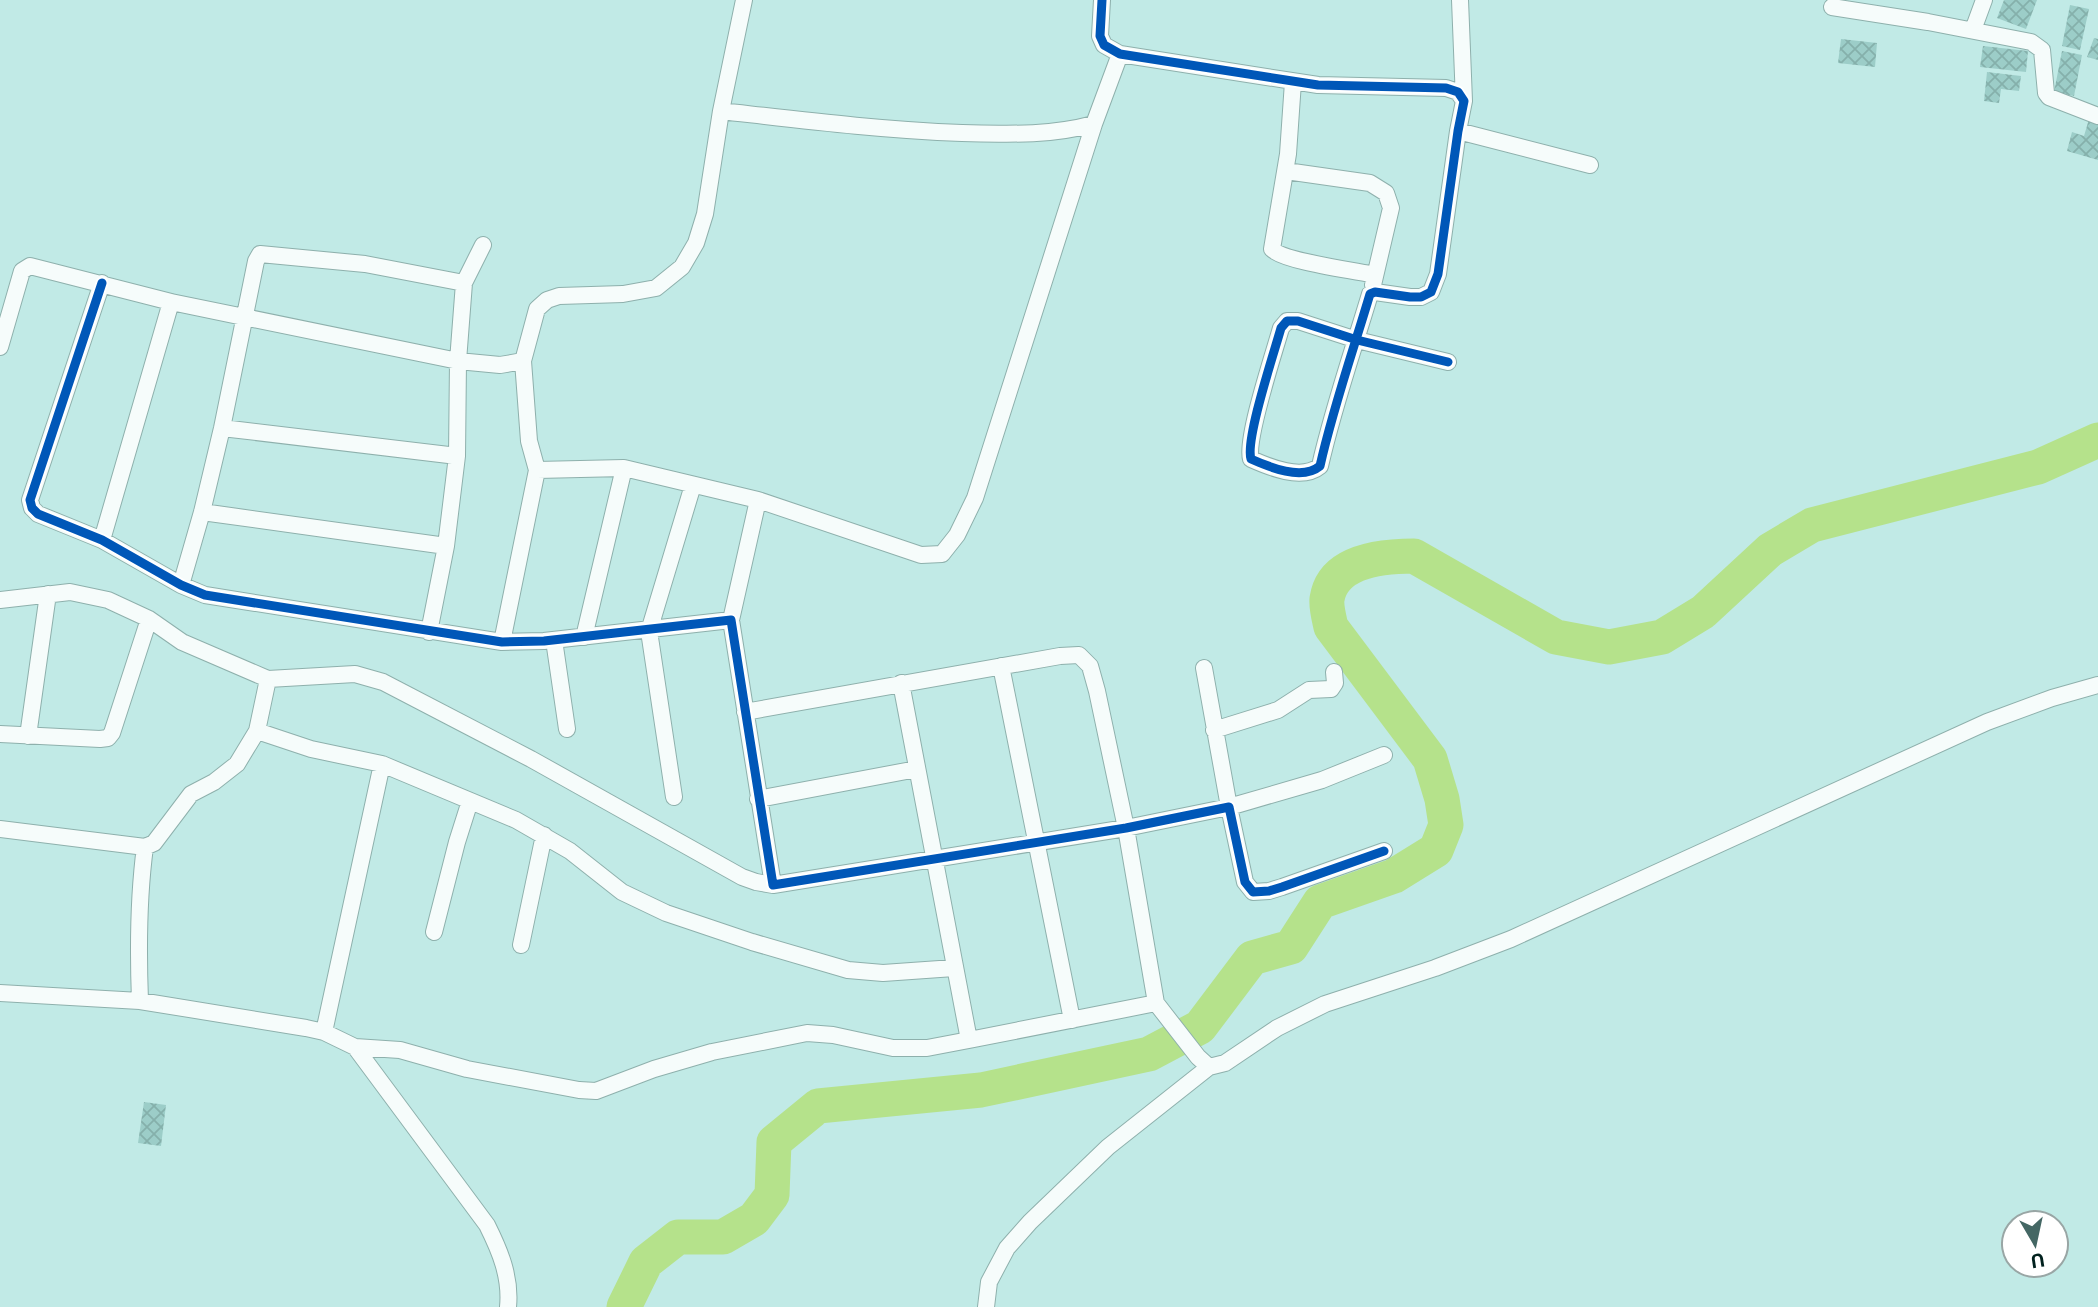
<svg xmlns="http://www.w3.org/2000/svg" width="2098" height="1307" viewBox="0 0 2098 1307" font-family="'Noto Sans',sans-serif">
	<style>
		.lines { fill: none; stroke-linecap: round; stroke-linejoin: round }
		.river { stroke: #b5e28b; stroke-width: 35 }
		.building { fill: url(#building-cross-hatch) }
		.minor-casing { stroke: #8eb0ac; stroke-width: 18 }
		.minor { stroke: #f6fcfb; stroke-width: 16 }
		.cycleway-casing { stroke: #fff; stroke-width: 13 }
		.cycleway { stroke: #0057b8; stroke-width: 9 }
	</style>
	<defs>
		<pattern id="building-cross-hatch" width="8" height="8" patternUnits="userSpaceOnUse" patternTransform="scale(1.75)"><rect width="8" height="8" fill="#9ccdc8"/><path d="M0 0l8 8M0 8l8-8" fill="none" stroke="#85b0ab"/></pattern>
	</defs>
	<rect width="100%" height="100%" fill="#c1eae6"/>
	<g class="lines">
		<!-- river -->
		<path class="river" d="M624 1307 646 1262 678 1237H723L754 1219 772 1195 774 1142 818 1106 981 1090 1149 1054 1200 1027 1252 958 1291 947 1320 902 1394 876 1436 850 1446 825 1442 799 1430 759 1331 627C1329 618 1326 607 1327 599 1333 560 1382 556 1414 556L1556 637 1609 647 1662 637 1703 612 1770 550 1812 525 2038 467 2098 440"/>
	</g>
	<!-- building -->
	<path class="building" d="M2004 0H2037L2026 29 1997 18Z
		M2070 5 2089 9 2080 50 2062 46Z
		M2094 38 2098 39V60L2087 57Z
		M1841 39 1877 43 1875 67 1838 63Z
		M1983 46 2028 51 2026 72 1980 67Z
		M2062 51 2082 55 2074 96 2054 92Z
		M1987 72 2021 76 2019 91 2001 89 1999 103 1984 101Z
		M2089 119 2098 122V160L2067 151 2072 132 2084 136Z
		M144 1102 166 1105 161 1146 138 1143Z"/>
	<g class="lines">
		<defs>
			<path id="minor" d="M1102 0 1100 36 1104 45 1120 54 1318 85 1446 88 1458 92 1464 101 1458 131 1438 274 1431 292 1421 297H1410L1375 292 1370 294C1353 351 1333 408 1320 466 1302 481 1269 467 1251 459 1245 440 1274 353 1281 328L1287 321H1298L1357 340 1448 362
				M1460 0 1464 101
				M1832 7 1928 22 2031 42 2042 50 2046 93 2049 97 2098 116
				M1973 30 1984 0
				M1293 82 1288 154 1272 249C1282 261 1356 271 1375 275
				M721 111C801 120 881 130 962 133 1007 134 1050 136 1094 124
				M1458 131 1590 165
				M1286 171 1370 183 1386 193 1391 208 1373 285
				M102 283 30 500 32 508 38 514 102 540 181 585 205 595 502 642 544 641 731 620 773 885 1126 828 1229 807 1245 882 1253 892 1269 891 1282 887 1384 851
				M0 347 22 271 30 266 171 302 458 361 500 365 523 361
				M222 428 457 456
				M537 470 624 468 758 500 921 555 942 554 957 535 975 498 1094 124 1120 54
				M202 512 446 546
				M102 540 171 302
				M181 585 202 512 222 428 256 261 260 254 365 264 464 283 483 245
				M0 600 70 592 108 600 149 619 182 642 268 679 355 674 383 682 531 759 742 877 756 882 773 885
				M731 620 758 500
				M429 632 446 546 457 456 458 361 464 283
				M584 637 624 468
				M554 640 567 729
				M502 642 537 470 529 441 523 361 537 309 547 300 559 296 623 294 656 288 682 267 696 243 705 214 721 111 744 0
				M1001 666 1072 1020
				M1204 668 1229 807 1322 780 1384 755
				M268 679 257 731 311 749 382 764 516 820 570 851 622 892 666 913 752 942 848 970 883 973 954 968
				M901 683 969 1040 1156 1003
				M745 712 1060 656 1079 655 1090 666 1097 691 1126 828 1156 1003 1198 1057 1209 1067 1225 1063 1277 1028 1325 1004 1435 968 1511 939 1987 722 2052 698 2098 685
				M1214 730 1278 710 1309 690 1331 689 1335 683 1334 672
				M0 734 100 739 108 738 112 733 149 619
				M28 736 48 594
				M674 797 649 631 693 485
				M758 799 917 769
				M0 829 145 847 154 843 191 794 214 782 237 764 257 731
				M434 932 457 842 470 801
				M521 945 544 835
				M0 993 140 1001 306 1028 324 1032 355 1047 400 1050 467 1069 579 1090 596 1091 654 1069 712 1052 807 1033 833 1035 893 1048H927L969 1040
				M140 1001C138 949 138 899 145 847
				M324 1032 382 764
				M355 1047 487 1225C500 1251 511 1277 508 1307
				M986 1307 989 1282 1007 1248 1030 1222 1108 1147 1209 1067"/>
		</defs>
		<!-- minor casing -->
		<use href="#minor" class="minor-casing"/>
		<!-- minor -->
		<use href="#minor" class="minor"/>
		<defs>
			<path id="cycleway" d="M1102 0 1100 36 1104 45 1120 54 1318 85 1446 88 1458 92 1464 101 1458 131 1438 274 1431 292 1421 297H1410L1375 292 1370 294C1353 351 1333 408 1320 466 1302 481 1269 467 1251 459 1245 440 1274 353 1281 328L1287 321H1298L1357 340 1448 362
				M102 283 30 500 32 508 38 514 102 540 181 585 205 595 502 642 544 641 731 620 773 885 1126 828 1229 807 1245 882 1253 892 1269 891 1282 887 1384 851"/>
		</defs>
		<!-- cycleway casing -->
		<use href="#cycleway" class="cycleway-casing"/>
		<!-- cycleway -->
		<use href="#cycleway" class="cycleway"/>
	</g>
	<!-- north arrow -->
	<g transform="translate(2035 1244) rotate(171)"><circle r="33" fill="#ffffff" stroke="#99a6a5" stroke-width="2"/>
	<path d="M0-5L12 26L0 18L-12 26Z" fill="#446764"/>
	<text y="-10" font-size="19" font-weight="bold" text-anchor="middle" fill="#01211e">U</text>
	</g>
</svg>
